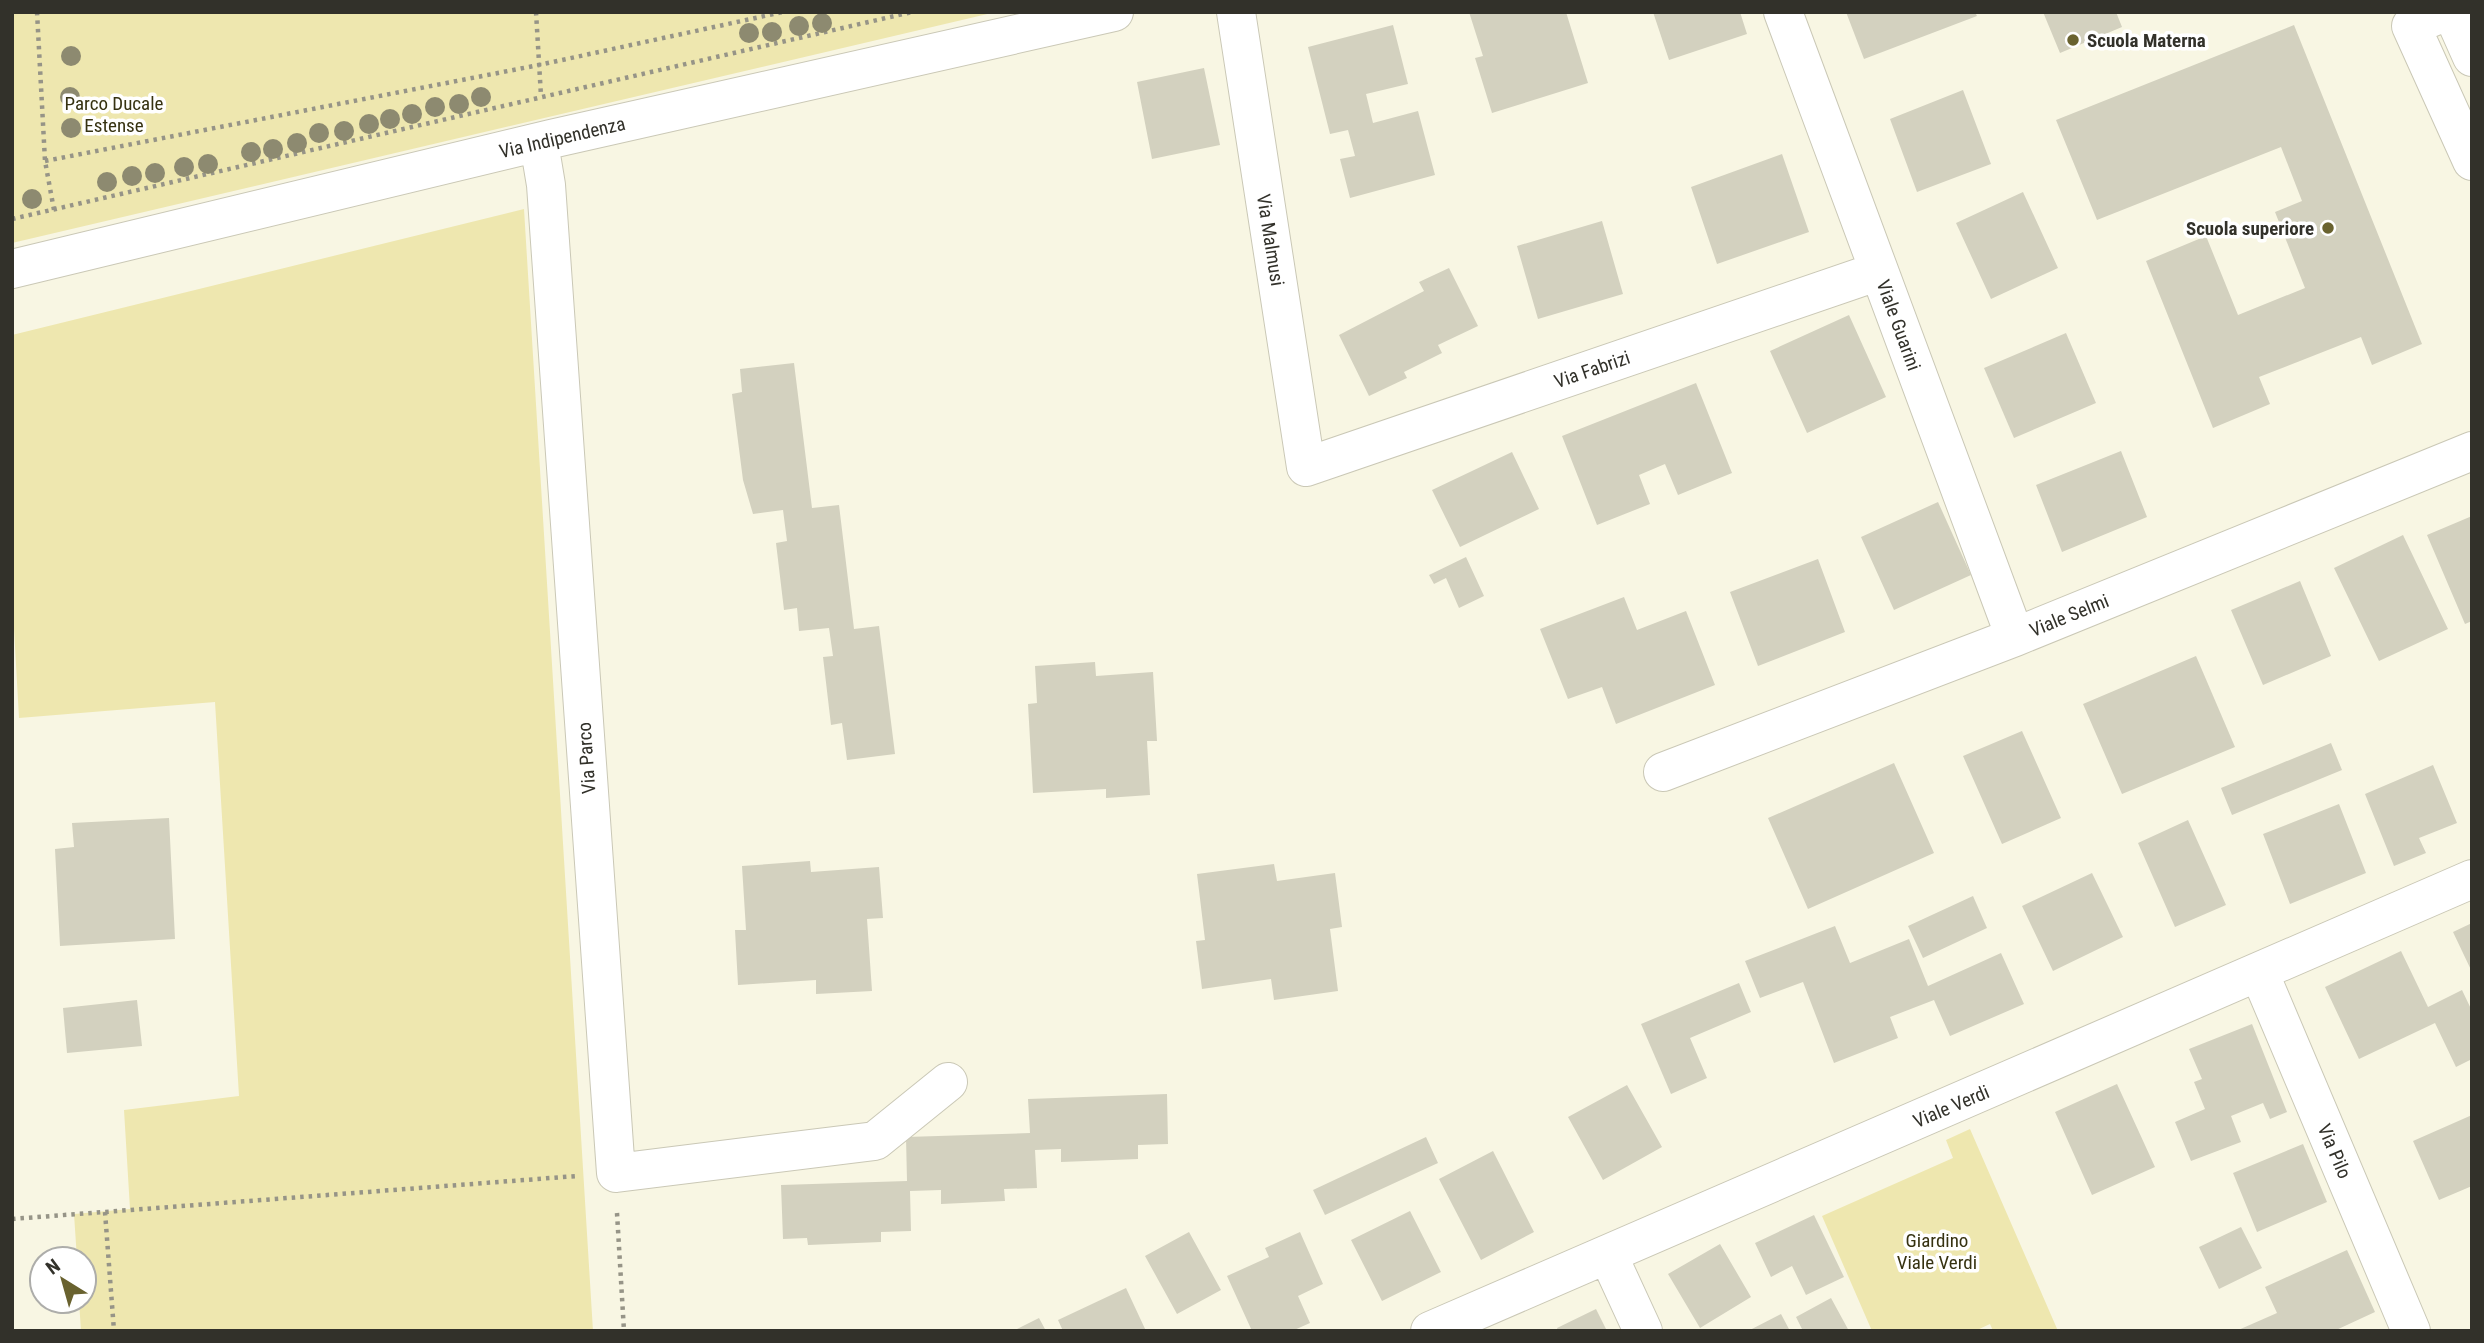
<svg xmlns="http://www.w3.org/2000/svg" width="2484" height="1343" viewBox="0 0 2484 1343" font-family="'Roboto Condensed',sans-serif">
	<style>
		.green { fill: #eee7af }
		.building { fill: #d3d1bf }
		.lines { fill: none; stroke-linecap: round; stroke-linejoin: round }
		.minor-casing { stroke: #cac8b6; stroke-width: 40 }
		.path { stroke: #969487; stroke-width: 4.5; stroke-dasharray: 3.5 5; stroke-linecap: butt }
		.minor { stroke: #fff; stroke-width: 38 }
		.tree { fill: #8d8a70 }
		.poi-dot { fill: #69622f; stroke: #fff; stroke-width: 2.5 }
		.labels { text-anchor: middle; stroke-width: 7; stroke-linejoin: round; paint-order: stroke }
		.poi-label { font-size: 19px; font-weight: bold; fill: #32312a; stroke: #fff; text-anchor: start }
		.park-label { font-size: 19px; fill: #363211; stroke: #fff }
		.street-label { font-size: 19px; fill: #32312a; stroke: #fff }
	</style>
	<rect width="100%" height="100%" fill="#f8f6e3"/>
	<!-- green -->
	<path class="green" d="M12 12H996L12 243Z
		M524 209 593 1331H81L79 1301H84V1259H77L74 1214 130 1209 124 1110 239 1096 215 702 19 718 12 593V335Z
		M1970 1129 2058 1331H1993L1990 1324 1975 1331H1872L1822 1216 1953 1158 1946 1140Z"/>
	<!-- building -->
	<path class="building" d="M1469 12H1566L1588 83 1492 113 1475 58 1483 56Z
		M1653 12H1740L1747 34 1669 60Z
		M1846 12H1975L1977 16 1864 59Z
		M2043 12H2116L2122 27 2060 53Z
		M1393 25 1408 84 1366 94 1373 123 1418 111 1435 175 1350 198 1340 159 1355 156 1348 130 1330 134 1308 47Z
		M2294 25 2422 344 2372 365 2361 337 2259 377 2270 404 2213 428 2146 261 2206 236 2238 315 2305 288 2275 212 2302 201 2281 147 2097 220 2056 120Z
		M1204 68 1220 145 1152 159 1137 82Z
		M1963 90 1991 164 1917 192 1890 119Z
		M1782 154 1809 232 1717 264 1691 187Z
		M2023 192 2058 268 1991 299 1956 223Z
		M1602 221 1623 294 1538 319 1517 246Z
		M1449 268 1478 326 1438 345 1442 353 1404 372 1407 378 1369 396 1339 335 1424 291 1419 282Z
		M1849 315 1886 397 1807 433 1770 351Z
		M2066 333 2096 403 2014 438 1984 368Z
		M794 363 812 508 839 505 854 629 879 626 895 754 847 760 842 723 831 725 823 657 833 656 829 628 799 631 797 608 784 610 776 543 787 541 783 510 753 514 743 480 732 394 742 392 740 369Z
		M1696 383 1732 473 1678 495 1665 464 1639 475 1650 504 1597 525 1562 436Z
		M2121 451 2147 517 2062 552 2036 485Z
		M1512 452 1539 509 1460 547 1432 490Z
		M1938 502 1971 575 1894 610 1861 537Z
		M2472 516V621L2465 624 2427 535Z
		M2403 535 2448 629 2379 661 2334 568Z
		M1466 557 1484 596 1459 608 1446 578 1434 584 1429 575Z
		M1818 559 1845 632 1758 666 1730 592Z
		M2300 581 2331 656 2263 685 2231 610Z
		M1624 597 1637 630 1686 611 1715 685 1616 724 1602 687 1568 699 1540 629Z
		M2196 656 2235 747 2122 794 2083 704Z
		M1095 662 1096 676 1153 672 1157 741H1147L1150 795 1106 798V789L1033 793 1028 704 1037 703 1035 666Z
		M2022 731 2061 818 2002 844 1963 756Z
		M2331 743 2342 770 2232 815 2221 788Z
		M1894 763 1934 853 1808 909 1768 818Z
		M2433 765 2457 823 2419 838 2426 853 2394 866 2365 794Z
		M2339 804 2366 873 2290 904 2263 834Z
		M169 818 175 939 60 946 55 849 74 847 72 823Z
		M2188 820 2226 905 2175 927 2138 843Z
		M810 861 811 872 879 867 883 918 867 919 872 991 816 994V980L738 985 735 930H746L742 866Z
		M1274 864 1277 881 1335 873 1342 927 1330 929 1338 991 1274 1000 1271 979 1202 989 1196 941 1205 940 1197 874Z
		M2092 873 2123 937 2053 971 2022 906Z
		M1973 896 1987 928 1923 958 1908 926Z
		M2472 923V972L2453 932Z
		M1835 926 1850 963 1909 939 1928 986 2001 953 2024 1004 1950 1036 1934 1000 1890 1017 1898 1038 1834 1063 1803 982 1760 998 1745 961Z
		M2401 951 2428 1007 2462 990 2472 1011V1059L2456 1067 2435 1023 2359 1059 2325 987Z
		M1739 983 1751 1012 1690 1038 1707 1078 1671 1094 1641 1024Z
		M137 1000 142 1046 67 1053 63 1008Z
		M2252 1024 2287 1112 2270 1119 2263 1103 2231 1116 2241 1142 2191 1161 2175 1122 2205 1109 2194 1082 2202 1079 2189 1049Z
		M2117 1084 2155 1167 2092 1195 2055 1112Z
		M1627 1085 1662 1147 1603 1180 1568 1117Z
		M1167 1094 1168 1144 1138 1145V1159L1061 1162V1149L1035 1150 1037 1188 1004 1189 1005 1201 941 1204V1190L910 1191 911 1231 881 1232V1242L808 1245 807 1238 783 1239 781 1185 907 1181 906 1137 1030 1133 1028 1099Z
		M2472 1115V1186L2439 1200 2413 1141Z
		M1426 1137 1438 1163 1325 1215 1313 1190Z
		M2303 1144 2327 1202 2257 1232 2233 1173Z
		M1493 1151 1534 1232 1481 1260 1439 1179Z
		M1410 1211 1441 1272 1382 1301 1351 1240Z
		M1814 1215 1844 1277 1806 1295 1792 1266 1771 1277 1755 1243Z
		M2241 1227 2262 1268 2219 1289 2199 1247Z
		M1189 1232 1221 1290 1177 1314 1145 1256Z
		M1300 1232 1323 1284 1298 1296 1310 1323 1292 1331H1252L1227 1276 1269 1257 1265 1248Z
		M1720 1244 1751 1297 1700 1328 1668 1274Z
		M2347 1250 2375 1312 2334 1331H2236L2277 1313 2265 1287Z
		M1126 1288 1146 1331H1063L1058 1320Z
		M1831 1298 1849 1331H1803L1796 1317Z
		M1596 1309 1607 1331H1558L1557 1328Z
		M1781 1314 1790 1331H1748Z
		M1039 1318 1046 1331H1013Z"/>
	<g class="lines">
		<defs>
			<path id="minor" d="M1236 12 1306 467 1879 271
				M1783 12 2015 637
				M2445 12 2411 26 2472 161
				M2452 12 2472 57
				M539 143 546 185 616 1173 875 1141 948 1082
				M12 269 551 139 1114 12
				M1663 772 2015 637 2472 451
				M2259 972 2411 1331
				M1608 1255 1643 1331
				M1430 1331 2472 879"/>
		</defs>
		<!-- minor casing -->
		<use href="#minor" class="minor-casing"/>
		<!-- path -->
		<path class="path" d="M37 12 45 161 54 210
			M536 12 541 96
			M45 161 539 65 783 12
			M12 219 912 12
			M105 1212 114 1331
			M617 1213 624 1331
			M12 1219 577 1176"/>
		<!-- minor -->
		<use href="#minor" class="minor"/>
	</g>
	<!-- trees -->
	<g class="tree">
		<circle cx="822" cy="23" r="10"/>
		<circle cx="799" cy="26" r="10"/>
		<circle cx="772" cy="32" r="10"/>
		<circle cx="749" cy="33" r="10"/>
		<circle cx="71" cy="56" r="10"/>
		<circle cx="70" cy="97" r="10"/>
		<circle cx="481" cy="97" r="10"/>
		<circle cx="459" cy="104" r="10"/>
		<circle cx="435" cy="107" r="10"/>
		<circle cx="412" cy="114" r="10"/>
		<circle cx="390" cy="119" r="10"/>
		<circle cx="369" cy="124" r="10"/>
		<circle cx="71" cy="128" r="10"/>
		<circle cx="344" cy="131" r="10"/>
		<circle cx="319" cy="133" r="10"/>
		<circle cx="297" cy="143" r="10"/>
		<circle cx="273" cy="149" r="10"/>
		<circle cx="251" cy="152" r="10"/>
		<circle cx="208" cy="164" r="10"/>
		<circle cx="184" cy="167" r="10"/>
		<circle cx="155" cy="173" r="10"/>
		<circle cx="132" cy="176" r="10"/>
		<circle cx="107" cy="182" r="10"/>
		<circle cx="32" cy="199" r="10"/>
	</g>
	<!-- markers -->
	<g class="poi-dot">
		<circle cx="2073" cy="40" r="7"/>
		<circle cx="2328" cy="228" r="7"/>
	</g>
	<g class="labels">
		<!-- poi labels -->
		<g class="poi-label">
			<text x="2087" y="47">Scuola Materna</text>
			<text x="2314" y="235" text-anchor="end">Scuola superiore</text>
		</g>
		<!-- park labels -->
		<g class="park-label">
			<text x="114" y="110">Parco Ducale<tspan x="114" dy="22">Estense</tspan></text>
			<text x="1937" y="1247">Giardino<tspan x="1937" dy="22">Viale Verdi</tspan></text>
		</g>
		<!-- street labels -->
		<g class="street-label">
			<text transform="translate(562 137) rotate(-13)" y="7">Via Indipendenza</text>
			<text transform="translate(1271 240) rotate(81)" y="7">Via Malmusi</text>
			<text transform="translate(1899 325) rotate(70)" y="7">Viale Guarini</text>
			<text transform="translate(1592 369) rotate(-19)" y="7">Via Fabrizi</text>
			<text transform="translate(2069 615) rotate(-22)" y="7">Viale Selmi</text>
			<text transform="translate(586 758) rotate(-94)" y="7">Via Parco</text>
			<text transform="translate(1951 1106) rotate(-23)" y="7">Viale Verdi</text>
			<text transform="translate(2335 1151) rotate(67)" y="7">Via Pilo</text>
		</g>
	</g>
	<!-- border -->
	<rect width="2484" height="1343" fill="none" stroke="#32312a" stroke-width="28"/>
	<!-- north arrow -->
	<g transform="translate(63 1280) rotate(323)"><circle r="33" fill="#ffffff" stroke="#adadaa" stroke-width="2"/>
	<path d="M0-5L12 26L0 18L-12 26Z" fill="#69622f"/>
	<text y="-10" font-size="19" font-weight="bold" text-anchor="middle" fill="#32312a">N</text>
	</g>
</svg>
